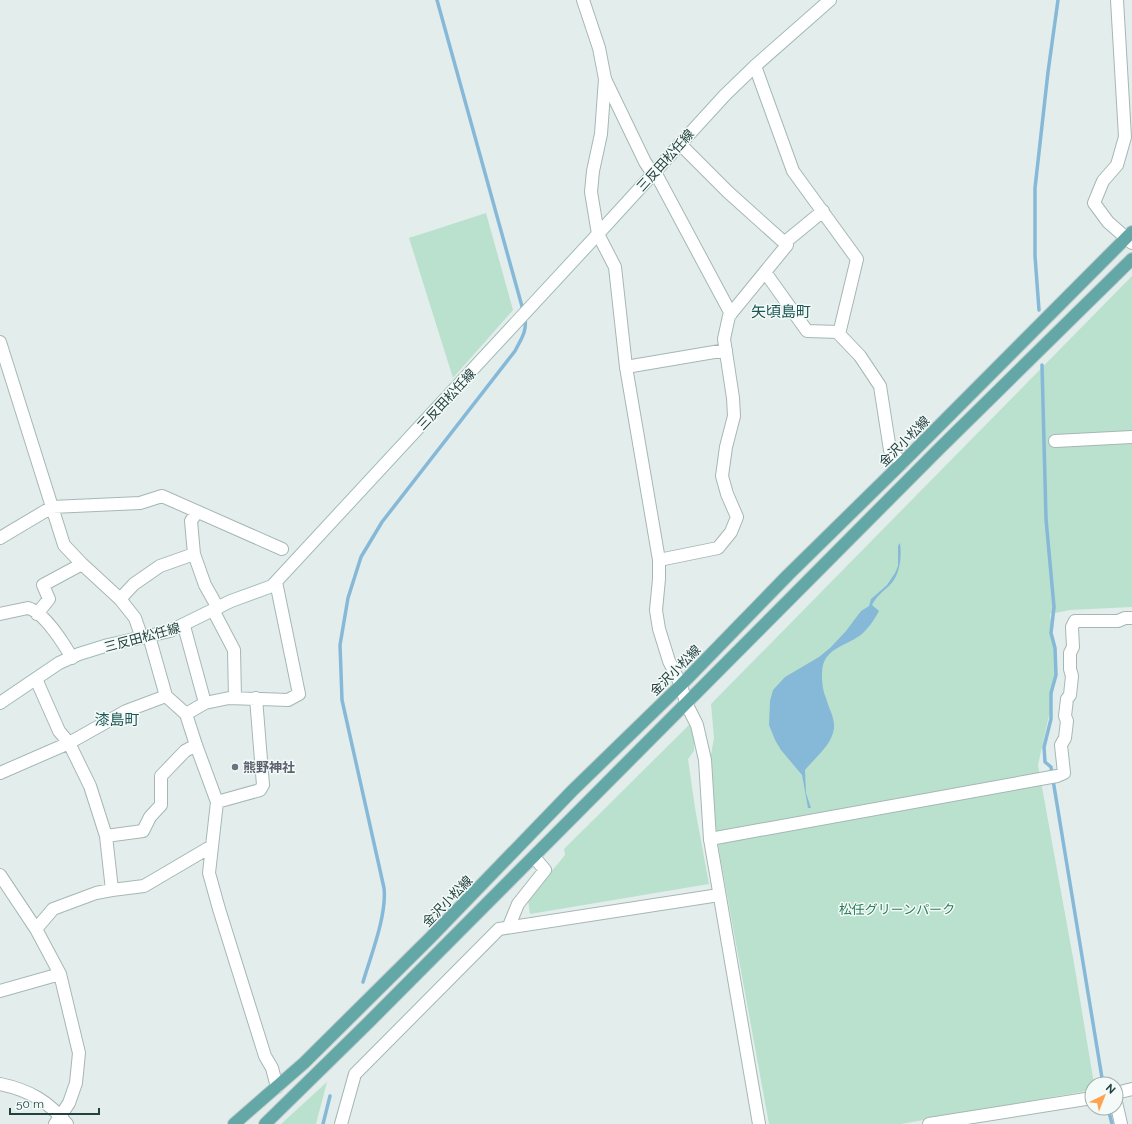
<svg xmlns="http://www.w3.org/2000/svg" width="1132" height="1124" viewBox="0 0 1132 1124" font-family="Raleway,'Noto Sans JP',sans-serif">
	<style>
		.green { fill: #bae1cd }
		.water { fill: #86b9d8 }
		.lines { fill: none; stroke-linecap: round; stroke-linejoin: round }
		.stream { stroke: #86b9d8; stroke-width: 3.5 }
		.minor-casing { stroke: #a5b7b5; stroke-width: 14 }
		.tertiary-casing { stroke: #a5b7b5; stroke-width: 14 }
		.secondary-casing { stroke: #a0bbb8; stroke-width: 14 }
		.primary-casing { stroke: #c1caca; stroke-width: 14 }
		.minor { stroke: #fff; stroke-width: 12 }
		.tertiary { stroke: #fff; stroke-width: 12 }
		.secondary { stroke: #fff; stroke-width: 12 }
		.primary { stroke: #63a8a6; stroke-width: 12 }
		.worship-dot { fill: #6b7280; stroke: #f4faf8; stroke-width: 1.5 }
		.labels { text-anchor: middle; stroke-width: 3; stroke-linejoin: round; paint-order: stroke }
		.street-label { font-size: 13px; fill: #214240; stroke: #f4faf8 }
		.worship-label { font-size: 13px; font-weight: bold; fill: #5b616d; stroke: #f4faf8; text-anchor: start }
		.park-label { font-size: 13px; fill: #277c5b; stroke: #f4faf8 }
		.quarter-label { font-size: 15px; fill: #1a5655; stroke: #f4faf8 }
	</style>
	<rect width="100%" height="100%" fill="#e3eeec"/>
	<!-- green -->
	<path class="green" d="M486 213 513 310 453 378 409 238Z
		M1132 276V607L1070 610 1050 614 1056 668 1050 711 1038 765 1074 963 1094 1084H1092V1090L901 1124H769L720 856 708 771 714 738 711 704Z
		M694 720V751L688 759 695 808 709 884 530 914 528 900 565 855 564 849Z
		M327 1082 316 1124H281Z"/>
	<!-- water -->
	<path class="water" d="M900 543C902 557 900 576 889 586 882 592 877 596 872 605L879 611C875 618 871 625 865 631 852 645 829 645 823 665 821 674 822 689 826 698 829 710 837 720 833 733 829 747 814 759 805 770L806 793 811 808H808L802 775 781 750 775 740 769 725 770 701 773 690 785 677 819 657 830 648 846 631 861 611 869 606 871 599 887 585 895 573 898 566V546Z"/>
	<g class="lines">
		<!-- stream -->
		<path class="stream" d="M437 0 523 310
			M1039 310 1035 256V188L1048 72 1058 0
			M1042 365 1046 519 1054 607 1051 633 1055 648 1056 675 1051 693V719L1044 747 1045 762 1051 767 1054 786 1103 1084
			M363 982C371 955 387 915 384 888L342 700 340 645 348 598 361 557 382 522 515 351C521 339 527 332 525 318
			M1108 1108 1112 1124
			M323 1124 330 1096"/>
		<defs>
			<path id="minor" d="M755 66 793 171 857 259 839 334 860 356 880 386 890 450 902 463
				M605 79 645 162 653 174
				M655 172 731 314
				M784 243 823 211
				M765 272 807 331 839 332
				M0 342 64 545 82 564 120 599 135 618 142 638
				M626 367 726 350
				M1055 441 1132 437
				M197 512 191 521 194 554 205 585 218 608
				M0 538 52 507 140 503 162 496 282 549
				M659 560 718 548 731 532 737 517 727 494 722 476 726 447 734 416 733 398 724 339 729 316 787 245 728 192 680 144
				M120 599 134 584 160 566 194 554
				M213 610 234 650 235 698
				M0 614 28 608C44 612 64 644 72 658
				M37 614 49 599 43 585 82 564
				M184 626 205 703
				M149 636 166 696 186 714 196 745 217 802 209 873 219 909 265 1056 272 1068 277 1087
				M36 679 59 731 69 743 90 786 106 836
				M186 714 205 703 229 698 288 700 299 694 276 582
				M0 773 69 743 126 711 166 696
				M217 802 260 790 263 785 256 698
				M710 839 1057 776 1064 773 1061 745 1065 738 1067 721 1065 716 1067 699 1070 695 1072 676 1070 669V653L1073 647 1072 627 1075 621H1118L1125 618H1132
				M0 875 36 929 60 974 79 1053 76 1083 69 1103 55 1124
				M112 890 144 886 212 846
				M509 926 518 904 545 870 534 857
				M36 929 53 909 96 893 112 890 106 836 143 831 150 817 161 805V776L185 751 196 745
				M0 991 60 974
				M1116 1102 1121 1124"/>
			<path id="tertiary" d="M583 0 599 48 605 79 601 134 593 171 591 192 598 234 615 267 626 367 659 560V579L656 610 659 629 669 661 681 685 686 703 697 725 705 760 710 839 759 1124
				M1117 0 1125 137 1117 165 1103 181 1094 203 1108 222 1132 243
				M0 1084C29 1090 48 1101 67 1124
				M1116 1093 1132 1089
				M341 1124 355 1074 499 929 719 895
				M929 1124 1092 1098"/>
			<path id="secondary" d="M0 703 59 663 79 654 108 645 170 631 231 601 272 586 598 234 725 95 755 66 830 0"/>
			<path id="primary" d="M234 1124 304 1063 431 937 572 791 681 685 788 575 902 463 1132 232
				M265 1124 368 1023 939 449 1132 259"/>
		</defs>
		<!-- minor casing -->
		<use href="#minor" class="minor-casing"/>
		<!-- tertiary casing -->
		<use href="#tertiary" class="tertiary-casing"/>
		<!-- secondary casing -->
		<use href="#secondary" class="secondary-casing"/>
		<!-- primary casing -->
		<use href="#primary" class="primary-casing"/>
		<!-- minor -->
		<use href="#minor" class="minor"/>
		<!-- tertiary -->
		<use href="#tertiary" class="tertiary"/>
		<!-- secondary -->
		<use href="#secondary" class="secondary"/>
		<!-- primary -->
		<use href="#primary" class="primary"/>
	</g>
	<!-- markers -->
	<circle class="worship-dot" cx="235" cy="767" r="4"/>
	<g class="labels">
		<!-- street labels -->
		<g class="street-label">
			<text transform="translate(665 160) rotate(-48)" y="5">三反田松任線</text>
			<text transform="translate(446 399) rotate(-47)" y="5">三反田松任線</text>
			<text transform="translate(904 441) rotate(-45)" y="5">金沢小松線</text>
			<text transform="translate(142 637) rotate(-15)" y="5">三反田松任線</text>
			<text transform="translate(675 670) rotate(-45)" y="5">金沢小松線</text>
			<text transform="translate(447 901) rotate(-46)" y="5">金沢小松線</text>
		</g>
		<!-- worship labels -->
		<g class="worship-label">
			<text x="243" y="772">熊野神社</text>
		</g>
		<!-- park labels -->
		<g class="park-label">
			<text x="897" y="914">松任グリーンパーク</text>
		</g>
		<!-- quarter labels -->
		<g class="quarter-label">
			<text x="781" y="317">矢頃島町</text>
			<text x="117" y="725">漆島町</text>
		</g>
	</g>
	<!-- north arrow -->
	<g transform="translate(1104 1096) rotate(43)"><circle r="19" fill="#f4faf8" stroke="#a0b0ae"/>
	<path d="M0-3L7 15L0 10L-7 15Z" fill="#ffa251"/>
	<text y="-6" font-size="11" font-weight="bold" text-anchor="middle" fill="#214240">N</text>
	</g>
	<!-- scale -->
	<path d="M10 1108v6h89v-6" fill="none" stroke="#214240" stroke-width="2"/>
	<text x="16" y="1108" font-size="12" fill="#214240" stroke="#f4faf8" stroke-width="3" paint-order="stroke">50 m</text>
</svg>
